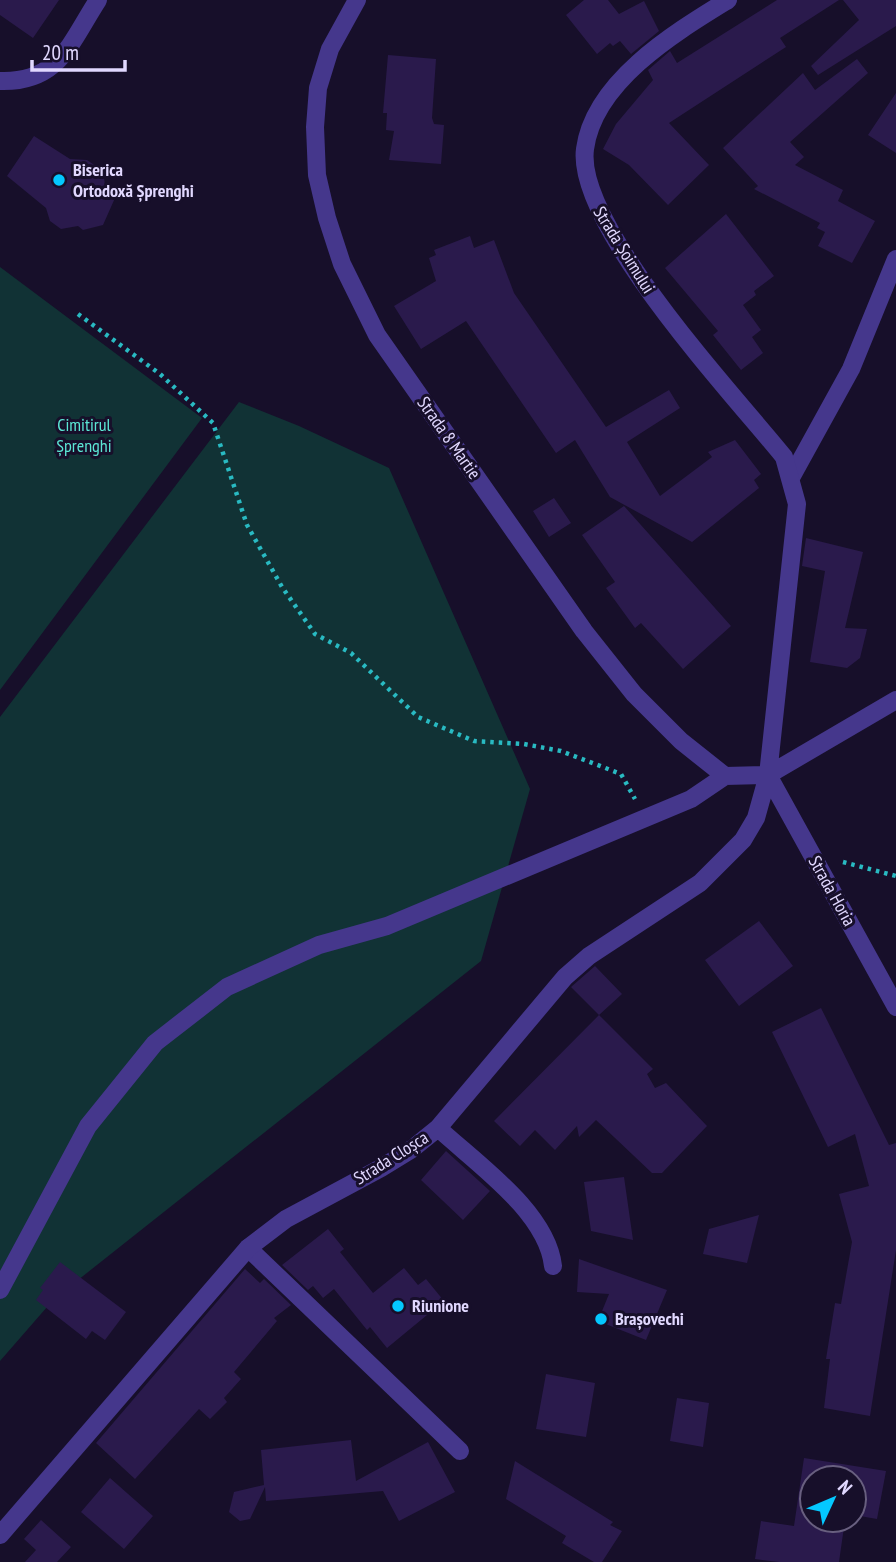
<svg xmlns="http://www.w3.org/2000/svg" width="896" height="1562" viewBox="0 0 896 1562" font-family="'PT Sans Narrow',sans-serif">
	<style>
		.green { fill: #113235 }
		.building { fill: #2a1a4c }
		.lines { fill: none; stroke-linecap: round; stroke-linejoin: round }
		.path { stroke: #29bac2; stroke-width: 4.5; stroke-dasharray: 3.5 5; stroke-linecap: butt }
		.service { stroke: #45378c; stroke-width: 18 }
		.minor { stroke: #45378c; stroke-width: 18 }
		.poi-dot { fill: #04c8ff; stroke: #170f2a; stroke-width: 2.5 }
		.labels { text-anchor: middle; stroke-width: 6; stroke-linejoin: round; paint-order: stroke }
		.poi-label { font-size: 18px; font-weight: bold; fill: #e1d8ff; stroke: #170f2a; text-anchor: start }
		.street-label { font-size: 18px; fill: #e1d8ff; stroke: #170f2a }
		.park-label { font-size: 18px; fill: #5ce7d5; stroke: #170f2a }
	</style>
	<rect width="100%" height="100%" fill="#170f2a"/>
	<!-- green -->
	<path class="green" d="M0 267 202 418 0 690Z
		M239 402 299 426 389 468 530 789 481 961 54 1299 0 1361V717Z"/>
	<!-- building -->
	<path class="building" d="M0 0H59L33 38 0 15Z
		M584 0H608L619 14 644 1 659 31 631 54 620 41 613 46 610 43 597 54 566 15Z
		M777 0H839L780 38 786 47 669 123 709 165 668 205 629 165 603 149 616 124 653 80 648 70 670 51 677 63Z
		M843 0H896V26L818 75 811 66 859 20Z
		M388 55 436 59 432 118 434 124 444 125 441 164 389 160 394 131 386 130 387 113H383Z
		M857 59 868 73 790 142 804 157 795 165 843 190 838 201 875 221 852 263 818 246 825 232 817 228 820 223 754 189 758 186 723 148 803 73 815 90Z
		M896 93V153L868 135Z
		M34 136 70 159 87 160 103 171 106 192 115 198 103 225 83 230 78 226 61 229 50 221 46 208 7 176Z
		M726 214 774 276 754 291 756 295 743 305 761 330 752 337 763 353 741 370 713 335 718 331 665 268Z
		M470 236 474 248 494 240 514 293 606 427 669 390 680 408 627 442 660 496 712 457 708 452 735 440 761 474 754 480 759 488 692 542 610 497 575 440 556 453 466 321 421 349 394 306 436 281 429 258 436 255 434 250Z
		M554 498 571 523 549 537 533 511Z
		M624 506 731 626 683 669 641 623 635 628 606 588 615 582 582 535Z
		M806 538 863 552 845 628 867 629 860 658 847 668 810 662 825 571 802 566Z
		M759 921 793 966 739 1006 705 960Z
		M595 966 622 994 599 1015 653 1069 647 1074 655 1088 666 1083 707 1126 662 1173H652L596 1120 579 1137 577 1126 555 1150 535 1130 520 1146 494 1121 599 1015 571 987Z
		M821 1008 889 1145 896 1143V1250L870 1416 824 1408 830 1359H826L835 1303 841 1304 852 1242 839 1194 869 1186 855 1134 828 1147 772 1032Z
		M446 1151 490 1191 463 1220 421 1180Z
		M624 1177 633 1240 591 1231 584 1182Z
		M759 1215 747 1263 703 1254 709 1229Z
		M328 1229 344 1249 340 1252 373 1293 404 1268 418 1285 426 1279 444 1301 387 1348 370 1327 367 1330 334 1289 323 1298 313 1286 308 1290 282 1265Z
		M579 1259 667 1290 646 1340 598 1321 609 1294 577 1292Z
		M60 1262 126 1312 105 1340 92 1331 86 1339 36 1300 43 1290 40 1288Z
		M245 1269 260 1283 264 1279 291 1305 274 1318 277 1321 234 1372 241 1379 224 1398 227 1402 210 1419 199 1409 135 1479 96 1443Z
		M546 1374 595 1383 586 1437 536 1429Z
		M677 1398 709 1403 703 1447 670 1441Z
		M351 1440 356 1481 428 1442 455 1492 399 1521 383 1491 266 1501 265 1487 250 1519 240 1521 229 1512 234 1492 264 1485 261 1450Z
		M804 1458 886 1471 877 1519 854 1515V1478H812V1520H845L839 1562H779L755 1559 761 1521 794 1526Z
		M515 1461 613 1522 610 1525 622 1531 602 1562H594L562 1543 566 1536 506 1499Z
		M110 1478 153 1516 124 1549 81 1512Z
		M41 1520 71 1547 57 1562H25L36 1550 24 1539Z"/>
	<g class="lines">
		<!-- path -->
		<path class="path" d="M78 314 160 374 213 423 247 525 282 587 315 634 351 653 418 717 474 741 524 744 561 751 621 774 635 799
			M843 862 896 876"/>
		<!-- service -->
		<path class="service" d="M792 476 851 369 896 259
			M248 1248 460 1451"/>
		<!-- minor -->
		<path class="minor" d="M357 0 330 49 318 88 315 127 317 175 327 218 342 264 377 335 584 631 634 694 681 741 725 776 768 775 896 700
			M0 81C59 83 70 43 98 0
			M768 775 896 1007
			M438 1128C477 1164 547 1212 553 1266
			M0 1290 88 1126 155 1043 227 987 319 945 387 926 691 799 725 776
			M0 1535 248 1248 286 1219 381 1168 412 1149 438 1128 565 977 589 956 700 883 743 840 756 818 768 775 797 504 784 457C734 395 575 225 585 149 594 81 676 32 728 0"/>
	</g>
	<!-- markers -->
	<g class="poi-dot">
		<circle cx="59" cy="180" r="7"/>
		<circle cx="398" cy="1306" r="7"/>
		<circle cx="601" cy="1319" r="7"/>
	</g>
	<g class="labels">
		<!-- poi labels -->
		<g class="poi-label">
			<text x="73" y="176">Biserica<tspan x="73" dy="21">Ortodoxă Șprenghi</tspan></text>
			<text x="412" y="1312">Riunione</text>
			<text x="615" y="1325">Brașovechi</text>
		</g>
		<!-- street labels -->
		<g class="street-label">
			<text transform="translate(624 250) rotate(58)" y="6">Strada Șoimului</text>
			<text transform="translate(449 438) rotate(55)" y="6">Strada 8 Martie</text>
			<text transform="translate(832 891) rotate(61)" y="6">Strada Horia</text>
			<text transform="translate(391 1158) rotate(-32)" y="6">Strada Cloșca</text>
		</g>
		<!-- park labels -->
		<g class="park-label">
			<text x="84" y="431">Cimitirul<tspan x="84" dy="21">Șprenghi</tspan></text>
		</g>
	</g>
	<!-- north arrow -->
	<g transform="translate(833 1499) rotate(46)"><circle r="33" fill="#170f2a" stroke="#685f7f" stroke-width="2"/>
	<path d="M0-5L12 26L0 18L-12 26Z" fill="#04c8ff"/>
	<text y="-10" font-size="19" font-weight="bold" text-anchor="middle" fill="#e1d8ff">N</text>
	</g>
	<!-- scale -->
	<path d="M32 60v10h93v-10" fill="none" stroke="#e1d8ff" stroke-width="3.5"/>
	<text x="42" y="60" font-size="21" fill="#e1d8ff" stroke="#170f2a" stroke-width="5" paint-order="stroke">20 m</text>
</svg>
